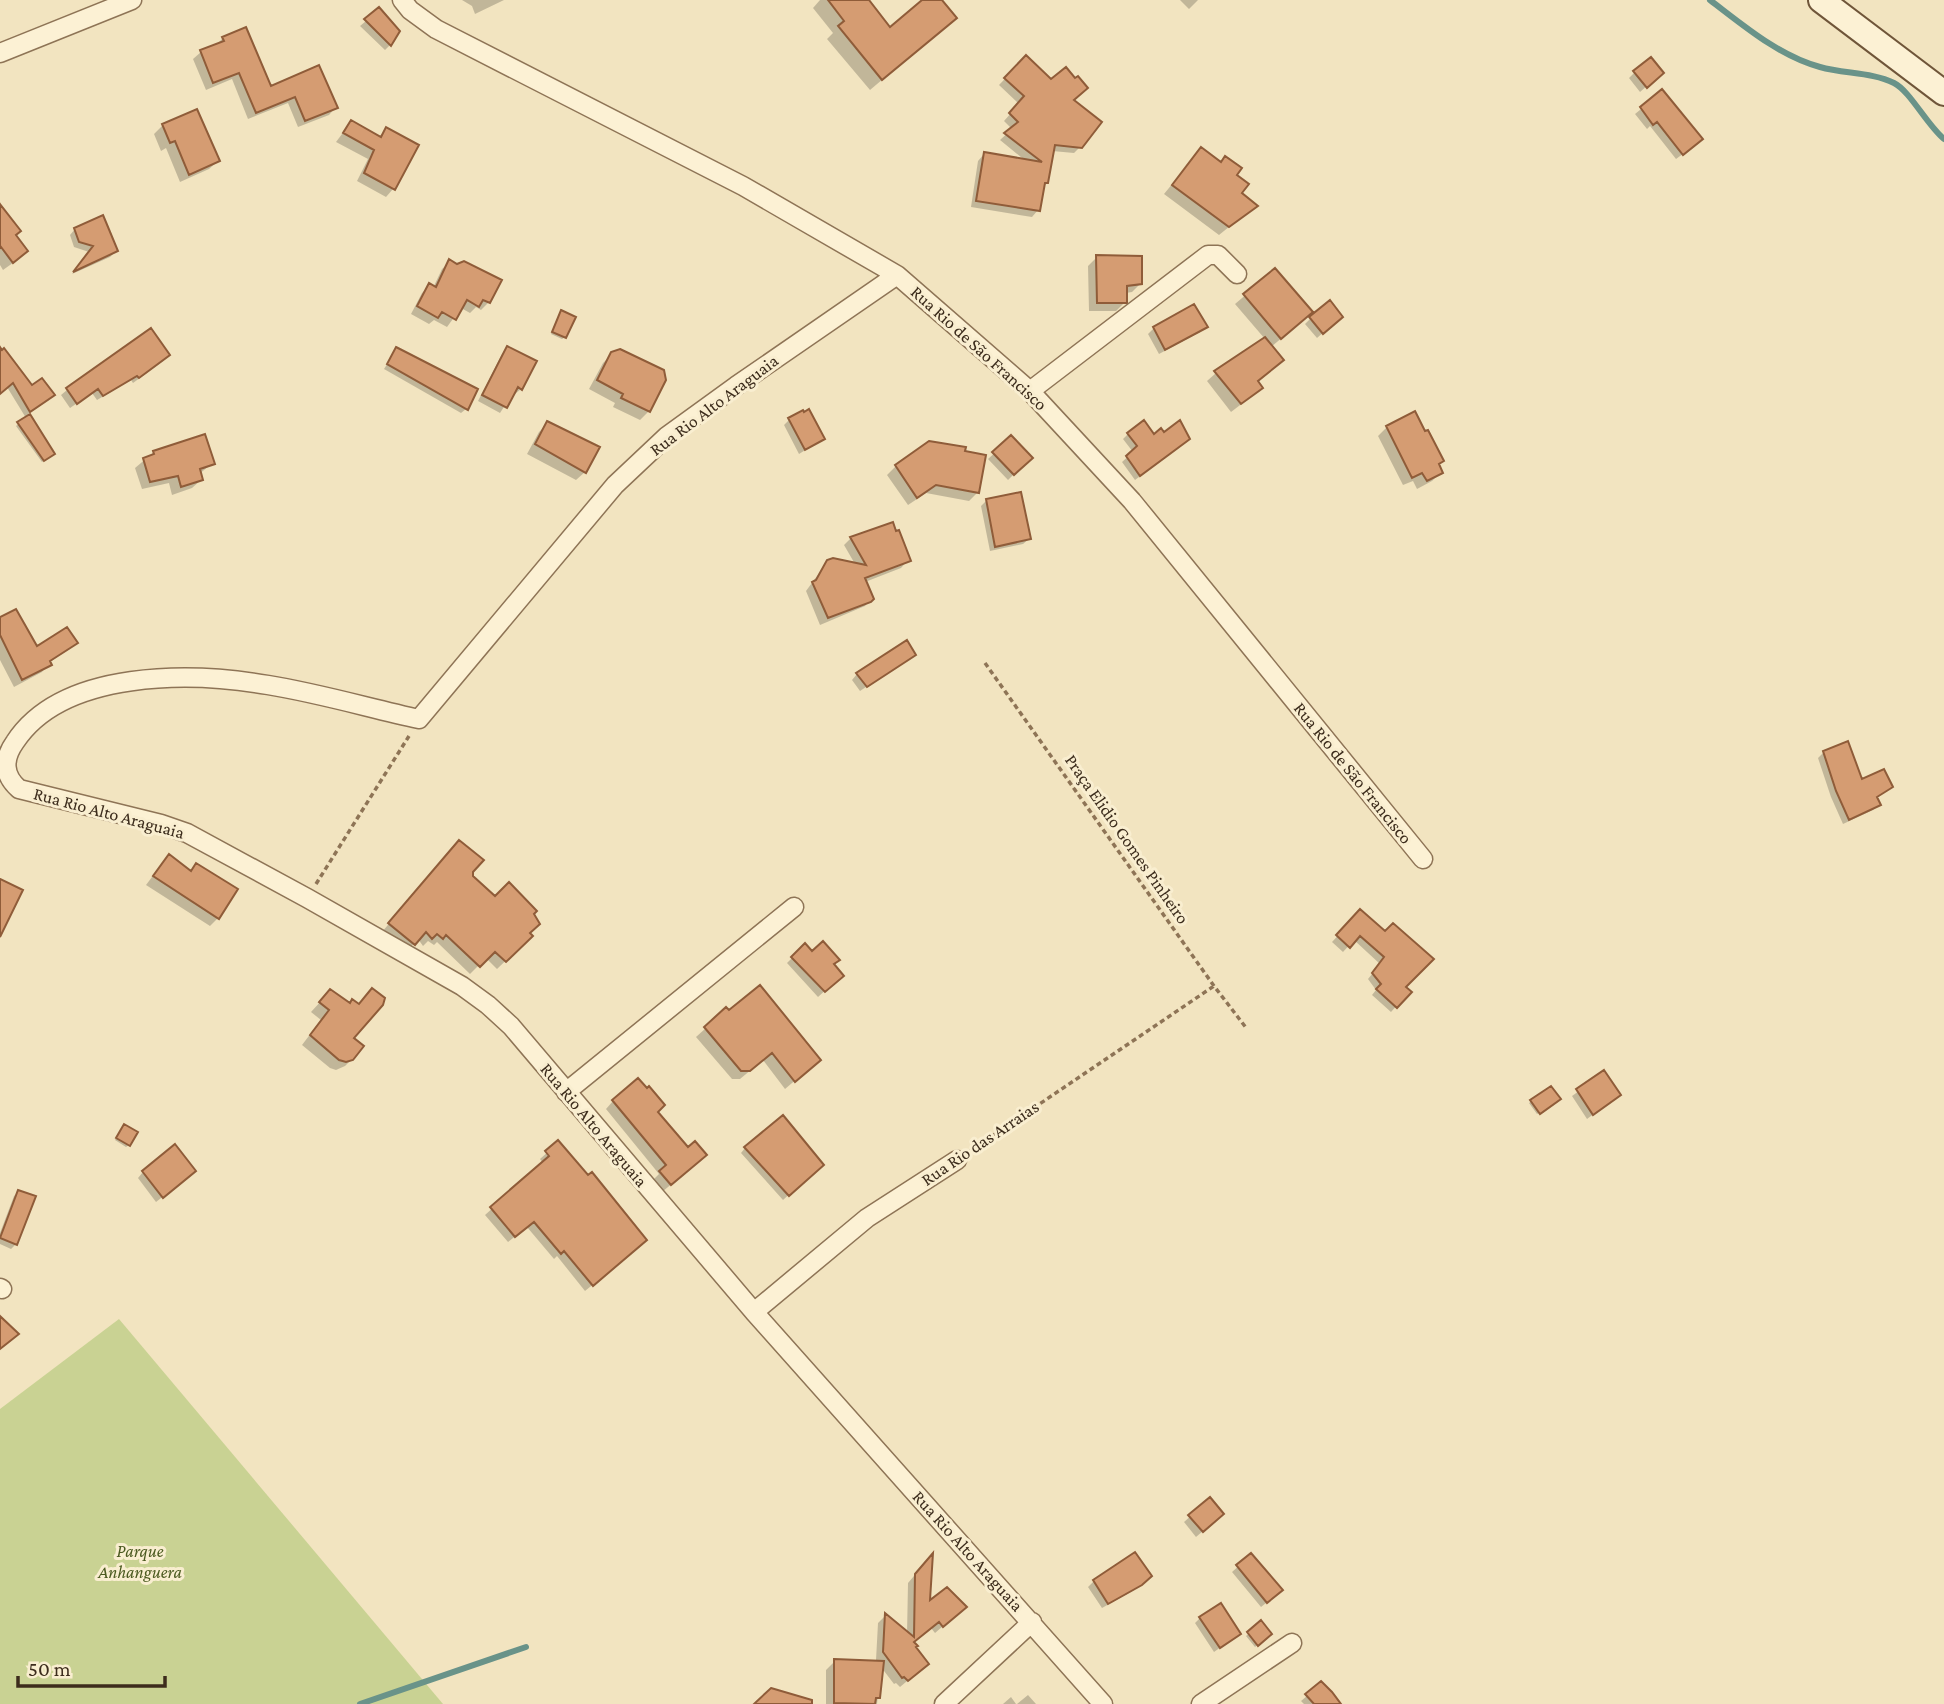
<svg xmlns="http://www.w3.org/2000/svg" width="1944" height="1704" viewBox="0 0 1944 1704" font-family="'Crimson Pro',serif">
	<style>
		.green { fill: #c9d293 }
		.shadow { fill: #0003 }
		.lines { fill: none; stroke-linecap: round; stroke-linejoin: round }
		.stream { stroke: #699389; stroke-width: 6 }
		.building { fill: #d59c72; stroke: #8f5c39; stroke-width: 2 }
		.street-casing { stroke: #8e7456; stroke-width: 21 }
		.secondary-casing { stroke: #6f5539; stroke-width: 28 }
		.path { stroke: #8e7456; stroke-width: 3.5; stroke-dasharray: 5 3.5; stroke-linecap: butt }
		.street { stroke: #fcf1d4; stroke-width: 18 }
		.secondary { stroke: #fcf1d4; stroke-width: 24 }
		.labels { text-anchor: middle; stroke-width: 6; stroke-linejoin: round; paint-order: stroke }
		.street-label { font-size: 18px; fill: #3c2c1c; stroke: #f9eed0 }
		.park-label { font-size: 18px; font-style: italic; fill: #4b5a20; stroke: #f9eed0 }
	</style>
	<rect width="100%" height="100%" fill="#f2e4c0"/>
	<!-- green -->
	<path class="green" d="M119 1319 443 1704H0V1409Z"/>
	<!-- shadow -->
	<path class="shadow" d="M462 0H504L475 14 472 6Z
		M820 0H866L890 29 925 0H940L955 18 870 90 827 39 833 33 813 8Z
		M1180 0H1198L1189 9Z
		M366 21 390 45 385 50 360 26Z
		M223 38 270 88 336 107 329 115 298 127 288 103 248 119 232 79 206 90 193 59 201 52 215 46Z
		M1026 57 1072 101 1081 146 1074 153 1052 151 1047 183 1043 187 1038 210 1032 217 971 207 978 161 984 154 1027 162 1000 140 1012 129 1004 121 1019 104 999 85Z
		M1635 72 1656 78 1640 92 1629 78Z
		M1662 92 1695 145 1676 159 1650 126 1647 129 1635 114Z
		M351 122 378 138 386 130 393 189 386 197 357 181 368 159 336 142Z
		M163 125 218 161 209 169 180 182 166 148 161 151 154 134Z
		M1201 149 1235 175 1240 193 1255 206 1219 235 1164 194Z
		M0 206 14 235 17 260 3 270 0 265Z
		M75 229 116 251 110 257 72 274 89 252 74 247 70 235Z
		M1097 257 1141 283 1132 292 1126 293 1125 302 1116 311H1089L1088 266Z
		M450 262 489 302 481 310 476 307 470 313 461 308 447 327 434 320 429 324 411 314 422 293 429 286 433 288 442 269Z
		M1275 270 1302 321 1271 347 1252 396 1231 412 1207 381 1216 373 1265 339 1235 304Z
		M1194 306 1206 326 1200 332 1159 354 1148 334 1154 328Z
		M560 315 565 337 562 339 551 334Z
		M1310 319 1335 322 1317 338 1305 324Z
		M151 331 168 355 163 361 133 383 131 380 97 400 92 393 70 408 61 395 67 390Z
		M508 348 521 389 515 394 513 393 500 413 478 401 502 354Z
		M0 350 32 387 53 395 28 414 53 454 42 462 16 426 26 418 7 387 0 393Z
		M396 350 466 409 461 413 384 369Z
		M612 354 649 411 640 420 613 407 615 403 589 389 603 363Z
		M789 420 823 439 799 454 784 425Z
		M548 423 585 472 576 480 527 454 539 432Z
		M1387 427 1438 465 1441 472 1432 481 1417 489 1413 481 1403 485 1378 436Z
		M1128 434 1154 436 1183 444 1135 480 1122 462 1133 452 1123 439Z
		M1011 438 1030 458 1008 480 988 459Z
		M154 452 213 463 199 474 201 480 192 488 172 495 169 483 142 489 135 468Z
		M896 466 978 492 969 501 926 493 908 505 887 475Z
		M987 500 1029 539 1023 544 990 551 981 506Z
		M851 538 908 560 901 568 865 582 872 598 865 606 820 625 806 591 828 561 855 564 844 545Z
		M0 619 36 649 76 643 49 663 42 672 14 687 0 660Z
		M914 655 860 691 852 680 857 674Z
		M1824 752 1861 782 1891 786 1876 798 1879 804 1873 810 1843 824 1831 797 1818 758Z
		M451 850 471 872V876L527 934 523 944 497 969 486 958 470 974 437 942 434 945 428 941 423 946 418 939 406 952 382 932Z
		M161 865 189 872 197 865 218 918 210 926 146 885Z
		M1360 912 1404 987 1409 992 1391 1012 1372 995 1376 990 1368 979 1380 964 1354 940 1343 952 1332 942Z
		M805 945 812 953 832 965 841 976 818 997 787 963Z
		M322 1000 358 1006 351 1038 355 1056 345 1066 336 1070 330 1068 302 1045 321 1020 311 1012Z
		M726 1010 819 1060 785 1089 763 1060 740 1079H732L696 1037Z
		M1604 1073 1619 1095 1587 1119 1572 1096Z
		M613 1101 656 1112 697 1163 662 1192 653 1180 659 1174 606 1109Z
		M1532 1101H1556L1537 1114 1529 1103Z
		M122 1129 129 1145 126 1147 115 1140Z
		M558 1143 639 1247 585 1291 557 1256 554 1259 527 1227 508 1242 485 1215 543 1163 540 1159Z
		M745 1148 821 1165 783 1200 741 1153Z
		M143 1172 189 1176 156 1202 138 1178Z
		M19 1192 16 1244 11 1249 0 1244V1233L14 1196Z
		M1210 1499 1217 1519 1196 1537 1184 1522Z
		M1251 1555 1275 1596 1261 1607 1232 1572Z
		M925 1563 928 1603 957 1614 935 1633 931 1628 913 1642 919 1671 900 1687 896 1683 894 1684 881 1667 877 1704H826V1670L835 1661 878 1662 876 1660 878 1623 885 1616 907 1634 908 1583Z
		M1149 1576 1134 1590 1102 1608 1088 1587 1094 1581Z
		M1200 1618 1239 1634 1214 1652 1195 1623Z
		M1261 1623 1270 1634 1255 1647 1246 1636Z
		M1028 1695 1036 1704H1017Z
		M1307 1696 1332 1704H1304L1301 1701Z
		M1011 1697 1016 1704H1003Z"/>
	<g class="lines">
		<!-- stream -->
		<path class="stream" d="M1710 0C1743 25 1779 56 1820 67 1844 74 1872 72 1894 83 1910 91 1927 125 1944 139
			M360 1704 526 1647"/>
	</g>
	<!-- building -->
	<path class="building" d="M828 0H869L890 27 922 0H942L957 18 882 80 838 26 844 21Z
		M379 7 400 31 391 46 364 19Z
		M246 27 271 86 319 65 338 108 305 121 295 97 256 113 239 73 213 83 200 50 224 41 222 37Z
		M1026 55 1051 79 1066 67 1075 78 1078 76 1088 88 1074 100 1102 122 1082 148 1055 145 1048 183H1045L1040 211 976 201 984 152 1042 162 1004 133 1018 122 1009 113 1024 96 1004 78Z
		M1651 57 1664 73 1647 88 1633 71Z
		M1662 89 1703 139 1683 155 1657 122 1653 125 1640 107Z
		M197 109 220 161 189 175 175 141 170 143 162 124Z
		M351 120 381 137 386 127 419 145 395 190 364 173 374 150 343 133Z
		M1201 147 1221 162 1225 156 1242 168 1237 175 1249 184 1242 193 1258 206 1229 227 1172 185Z
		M0 204 21 231 16 235 28 251 13 263 1 247 0 248Z
		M103 215 118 251 73 272 93 246 79 242 74 228Z
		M1096 255 1142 256V284L1127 286V303H1097Z
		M449 259 457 264 464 261 502 280 490 303 483 300 479 307 467 300 456 320 442 312 438 318 417 306 429 283 436 287Z
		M1275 268 1313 312 1281 339 1243 294Z
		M1330 300 1343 317 1323 334 1309 317Z
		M1194 304 1208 327 1165 350 1153 327Z
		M561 310 576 317 566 338 552 332Z
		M151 328 170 355 139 378 137 376 103 396 98 389 77 404 66 388Z
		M1265 337 1284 360 1258 381 1263 388 1241 404 1214 371Z
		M507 346 537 361 522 390 518 387 507 408 482 395Z
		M0 347 2 350 4 348 32 385 42 378 55 395 30 412 13 383 0 394Z
		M396 347 478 389 468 410 387 364Z
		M620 349 664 370 666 380 650 412 621 398 623 394 597 380 611 352Z
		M809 409 825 439 805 450 788 418 803 410 804 412Z
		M1415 411 1425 431 1428 430 1444 461 1439 464 1443 473 1427 481 1422 473 1412 478 1386 426Z
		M30 414 55 454 44 461 17 422Z
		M1144 420 1154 434 1161 428 1164 432 1180 420 1190 439 1140 476 1126 456 1137 446 1127 433Z
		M547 421 600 447 586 473 535 444Z
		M205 434 215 464 200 469 203 480 181 487 178 476 150 482 143 458 154 454 153 451Z
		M1011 435 1033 458 1014 475 992 452Z
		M929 441 966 447 965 451 986 455 979 493 936 485 917 498 895 465Z
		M1021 492 1031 539 995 547 986 499Z
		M893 522 896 531 899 530 911 561 865 578 874 599 871 602 828 618 812 582 816 580 827 560 833 558 866 565 850 537Z
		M16 609 37 646 67 627 78 643 50 661 52 665 22 680 0 635V617Z
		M907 640 916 655 867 687 856 673Z
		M1848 741 1862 779 1884 769 1893 787 1877 797 1881 805 1849 820 1836 791 1823 751Z
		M459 840 484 860 473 872V876L495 896 509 882 537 911 534 914 540 924 530 933 533 936 506 962 495 952 480 967 446 935 443 939 437 934 432 939 426 932 415 945 388 923Z
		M169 854 191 871 196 863 238 889 219 919 153 876Z
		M0 879 23 890 0 937Z
		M1360 909 1385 931 1393 923 1434 959 1406 987 1412 992 1397 1008 1376 989 1381 984 1372 973 1384 957 1360 936 1350 948 1336 935Z
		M823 941 840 960 834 964 844 976 825 992 791 957 805 943 812 951Z
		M760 985 821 1060 795 1082 772 1053 750 1071H741L704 1027 726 1007 729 1010Z
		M372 988 385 998 383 1005 354 1038 364 1046 353 1060 346 1062 339 1060 310 1035 329 1010 319 1002 330 989 350 1003 352 999 359 1004Z
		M1604 1070 1621 1095 1593 1115 1576 1089Z
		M638 1078 647 1088 649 1086 665 1105 658 1112 688 1147 695 1141 707 1155 671 1185 659 1171 666 1165 612 1100Z
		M1551 1086 1561 1099 1540 1114 1530 1100Z
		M783 1115 824 1165 789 1196 744 1147Z
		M124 1124 138 1132 130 1146 116 1138Z
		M558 1140 588 1175 592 1172 647 1240 593 1286 564 1251 561 1254 534 1222 515 1237 490 1207 549 1156 545 1151Z
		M175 1144 196 1171 163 1198 142 1171Z
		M18 1190 36 1196 17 1245 0 1238Z
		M0 1316 19 1334 0 1349Z
		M1210 1497 1224 1514 1203 1532 1188 1515Z
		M1135 1552 1152 1576 1142 1585 1108 1604 1093 1580Z
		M933 1553 930 1600 947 1587 967 1607 943 1627 939 1622 914 1642 918 1646 916 1647 929 1664 908 1681 904 1677 902 1678 883 1652 885 1613 914 1637 915 1574Z
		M1251 1553 1283 1590 1267 1603 1236 1565Z
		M1221 1603 1241 1634 1220 1648 1199 1617Z
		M1261 1620 1272 1634 1258 1646 1247 1632Z
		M834 1659 884 1661 880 1698H876L875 1704 834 1703Z
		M1321 1681 1332 1692 1341 1704H1314L1305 1694Z
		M771 1688 812 1700V1704H754Z"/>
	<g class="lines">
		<defs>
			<path id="street" d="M402 0 410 10 436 29 743 186 897 275 1030 391 1132 501 1423 859
				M0 53 132 0
				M897 275 736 386 667 436 615 485 419 719C369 708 318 693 268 685 192 672 63 669 15 742 3 759 3 775 19 789L161 824 187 833 307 898 462 986 488 1005 511 1026 754 1312 1103 1704
				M1030 391 1208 255H1218L1237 274
				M566 1092 794 907
				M0 1288 2 1289
				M754 1312 867 1218 957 1160
				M944 1704 1032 1622
				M1201 1704 1292 1643"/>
			<path id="secondary" d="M1821 0 1944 93"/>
		</defs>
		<!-- street casing -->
		<use href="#street" class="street-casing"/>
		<!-- secondary casing -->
		<use href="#secondary" class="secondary-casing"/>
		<!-- path -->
		<path class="path" d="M985 663 1214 986 1247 1029
			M316 884 409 736
			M970 1151 1214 986"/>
		<!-- street -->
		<use href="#street" class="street"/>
		<!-- secondary -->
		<use href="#secondary" class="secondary"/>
	</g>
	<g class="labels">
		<!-- street labels -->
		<g class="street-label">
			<text transform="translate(979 348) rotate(42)" y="6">Rua Rio de São Francisco</text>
			<text transform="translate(714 405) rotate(-37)" y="6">Rua Rio Alto Araguaia</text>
			<text transform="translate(1353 773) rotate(51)" y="6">Rua Rio de São Francisco</text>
			<text transform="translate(109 813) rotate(15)" y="6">Rua Rio Alto Araguaia</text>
			<text transform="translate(1127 839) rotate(55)" y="6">Praça Elidio Gomes Pinheiro</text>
			<text transform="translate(594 1125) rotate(50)" y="6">Rua Rio Alto Araguaia</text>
			<text transform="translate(980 1143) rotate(-34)" y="6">Rua Rio das Arraias</text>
			<text transform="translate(968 1551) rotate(48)" y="6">Rua Rio Alto Araguaia</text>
		</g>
		<!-- park labels -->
		<g class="park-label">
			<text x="140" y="1557">Parque<tspan x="140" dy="21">Anhanguera</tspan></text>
		</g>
	</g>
	<!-- scale -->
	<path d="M18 1676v10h147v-10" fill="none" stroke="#3c2c1c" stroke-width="3.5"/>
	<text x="28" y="1676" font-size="21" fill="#3c2c1c" stroke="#f9eed0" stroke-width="5" paint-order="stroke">50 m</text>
</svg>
